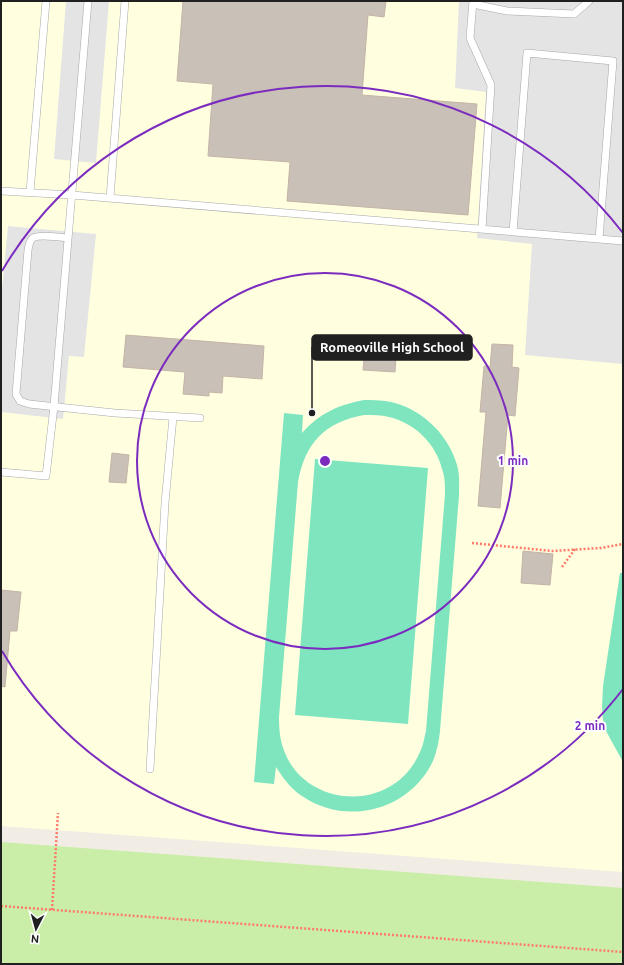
<svg xmlns="http://www.w3.org/2000/svg" width="624" height="965" viewBox="0 0 624 965" font-family="Ubuntu,sans-serif">
	<style>
		.education { fill: #ffffe0 }
		.grass { fill: #caeea8 }
		.pitch { fill: #7ee5bf; fill-rule: evenodd }
		.parking { fill: #e4e4e4 }
		.building { fill: #c9c0b8; stroke: #c4b4a6 }
		.lines { fill: none; stroke-linecap: round; stroke-linejoin: round }
		.lane-casing { stroke: #a7a7a7; stroke-width: 8 }
		.path { stroke: #ff7a68; stroke-width: 2.5; stroke-dasharray: 2 2; stroke-linecap: butt }
		.lane { stroke: #fff; stroke-width: 7 }
		.ring { fill: none; stroke: #7b2cbf; stroke-width: 2 }
		.centre { fill: #7b2cbf; stroke: #fff; stroke-width: 2 }
		.ring-label { font-size: 12px; text-anchor: middle; font-weight: bold; fill: #7b2cbf; stroke: #fff; stroke-width: 4; stroke-linejoin: round; paint-order: stroke }
		.leader { fill: none; stroke: #202020; stroke-width: 1.5 }
		.callout-dot { fill: #202020; stroke: #fff; stroke-width: 1.5 }
		.callout { fill: #202020; stroke: #202020; stroke-width: 1.5 }
		.callout-label { font-size: 13px; text-anchor: middle; font-weight: bold; fill: #fff }
	</style>
	<rect width="100%" height="100%" fill="#f1ede5"/>
	<!-- education -->
	<path class="education" d="M1 1H623V872L1 826Z"/>
	<!-- grass -->
	<path class="grass" d="M1 842 623 888V964H1Z"/>
	<!-- pitch -->
	<path class="pitch" d="M364 400C374 400 384 400 395 403 424 411 449 436 457 465 460 475 459 486 459 496L440 731C439 741 437 751 433 761 410 810 347 827 302 796 291 789 283 778 276 767L274 784 254 782 284 413 303 415 302 433C320 413 338 405 364 400ZM364 415C373 415 381 415 389 417 415 423 436 444 442 469 445 477 445 485 445 494L426 731C424 739 423 747 419 754 413 768 402 780 389 787 352 808 301 793 285 753 280 741 279 730 279 717L298 482C305 443 325 422 364 415Z
		M315 459 428 468 408 724 295 715Z
		M620 573H623V762L606 731 603 720 602 707 603 686Z"/>
	<!-- parking -->
	<path class="parking" d="M66 1H109L96 163 54 159Z
		M459 1H623V364L525 355 532 244 477 238 486 92 455 88Z
		M8 226 96 234 84 357 69 356 63 419 1 412V300Z"/>
	<!-- building -->
	<path class="building" d="M183 1H386L384 17 368 15 362 95 477 104 468 215 287 201 290 162 208 156 213 84 177 81Z
		M126 335 264 346 262 379 223 376 222 393 209 392V396L183 394 185 372 123 367Z
		M366 339 397 341 395 372 363 370Z
		M492 344 513 345 512 367 519 368 515 416 508 415 500 508 478 506 486 412H480L484 366 490 367Z
		M112 453 129 455 126 483 109 482Z
		M523 551 553 554 550 585 521 583Z
		M1 590 21 592 17 631H10L5 687 1 686Z"/>
	<g class="lines">
		<defs>
			<path id="lane" d="M473 1 470 38 491 85 482 229
				M473 4 507 11 574 14 589 1
				M1 191 72 195 623 241
				M30 192 46 1
				M110 198 125 1
				M513 232 527 53 613 61 599 239
				M68 238C60 237 38 234 33 238 29 241 29 246 28 250L16 394 20 401 29 404 115 413 200 418
				M1 472 46 476 54 406 88 1
				M150 769 165 503 173 417"/>
		</defs>
		<!-- lane casing -->
		<use href="#lane" class="lane-casing"/>
		<!-- path -->
		<path class="path" d="M472 543 552 551 601 548 623 544
			M562 567 575 549
			M1 906 623 952
			M52 910 58 813"/>
		<!-- lane -->
		<use href="#lane" class="lane"/>
	</g>
	<!-- distance rings -->
	<g class="ring">
		<circle cx="325" cy="461" r="188"/>
		<path d="M623 689A375 375 0 0 1 2 651M2 271A375 375 0 0 1 623 233"/>
	</g>
	<circle cx="325" cy="461" r="6" class="centre"/>
	<g class="ring-label">
		<text x="513" y="465">1 min</text>
		<text x="590" y="730">2 min</text>
	</g>
	<!-- callouts -->
	<path class="leader" d="M312 413L312 347"/>
	<circle class="callout-dot" cx="312" cy="413" r="4"/>
	<rect class="callout" x="312" y="335" width="160" height="25" rx="4"/>
	<g class="callout-label">
		<text x="392" y="352">Romeoville High School</text>
	</g>
	<!-- border -->
	<rect width="624" height="965" fill="none" stroke="#202020" stroke-width="4"/>
	<!-- north arrow -->
	<g transform="translate(36 929) rotate(186)" stroke="#ffffff" stroke-width="3" paint-order="stroke">
	<path d="M0-3L7 15L0 10L-7 15Z" fill="#202020"/>
	<text y="-6" font-size="11" font-weight="bold" text-anchor="middle" fill="#202020">N</text>
	</g>
</svg>
